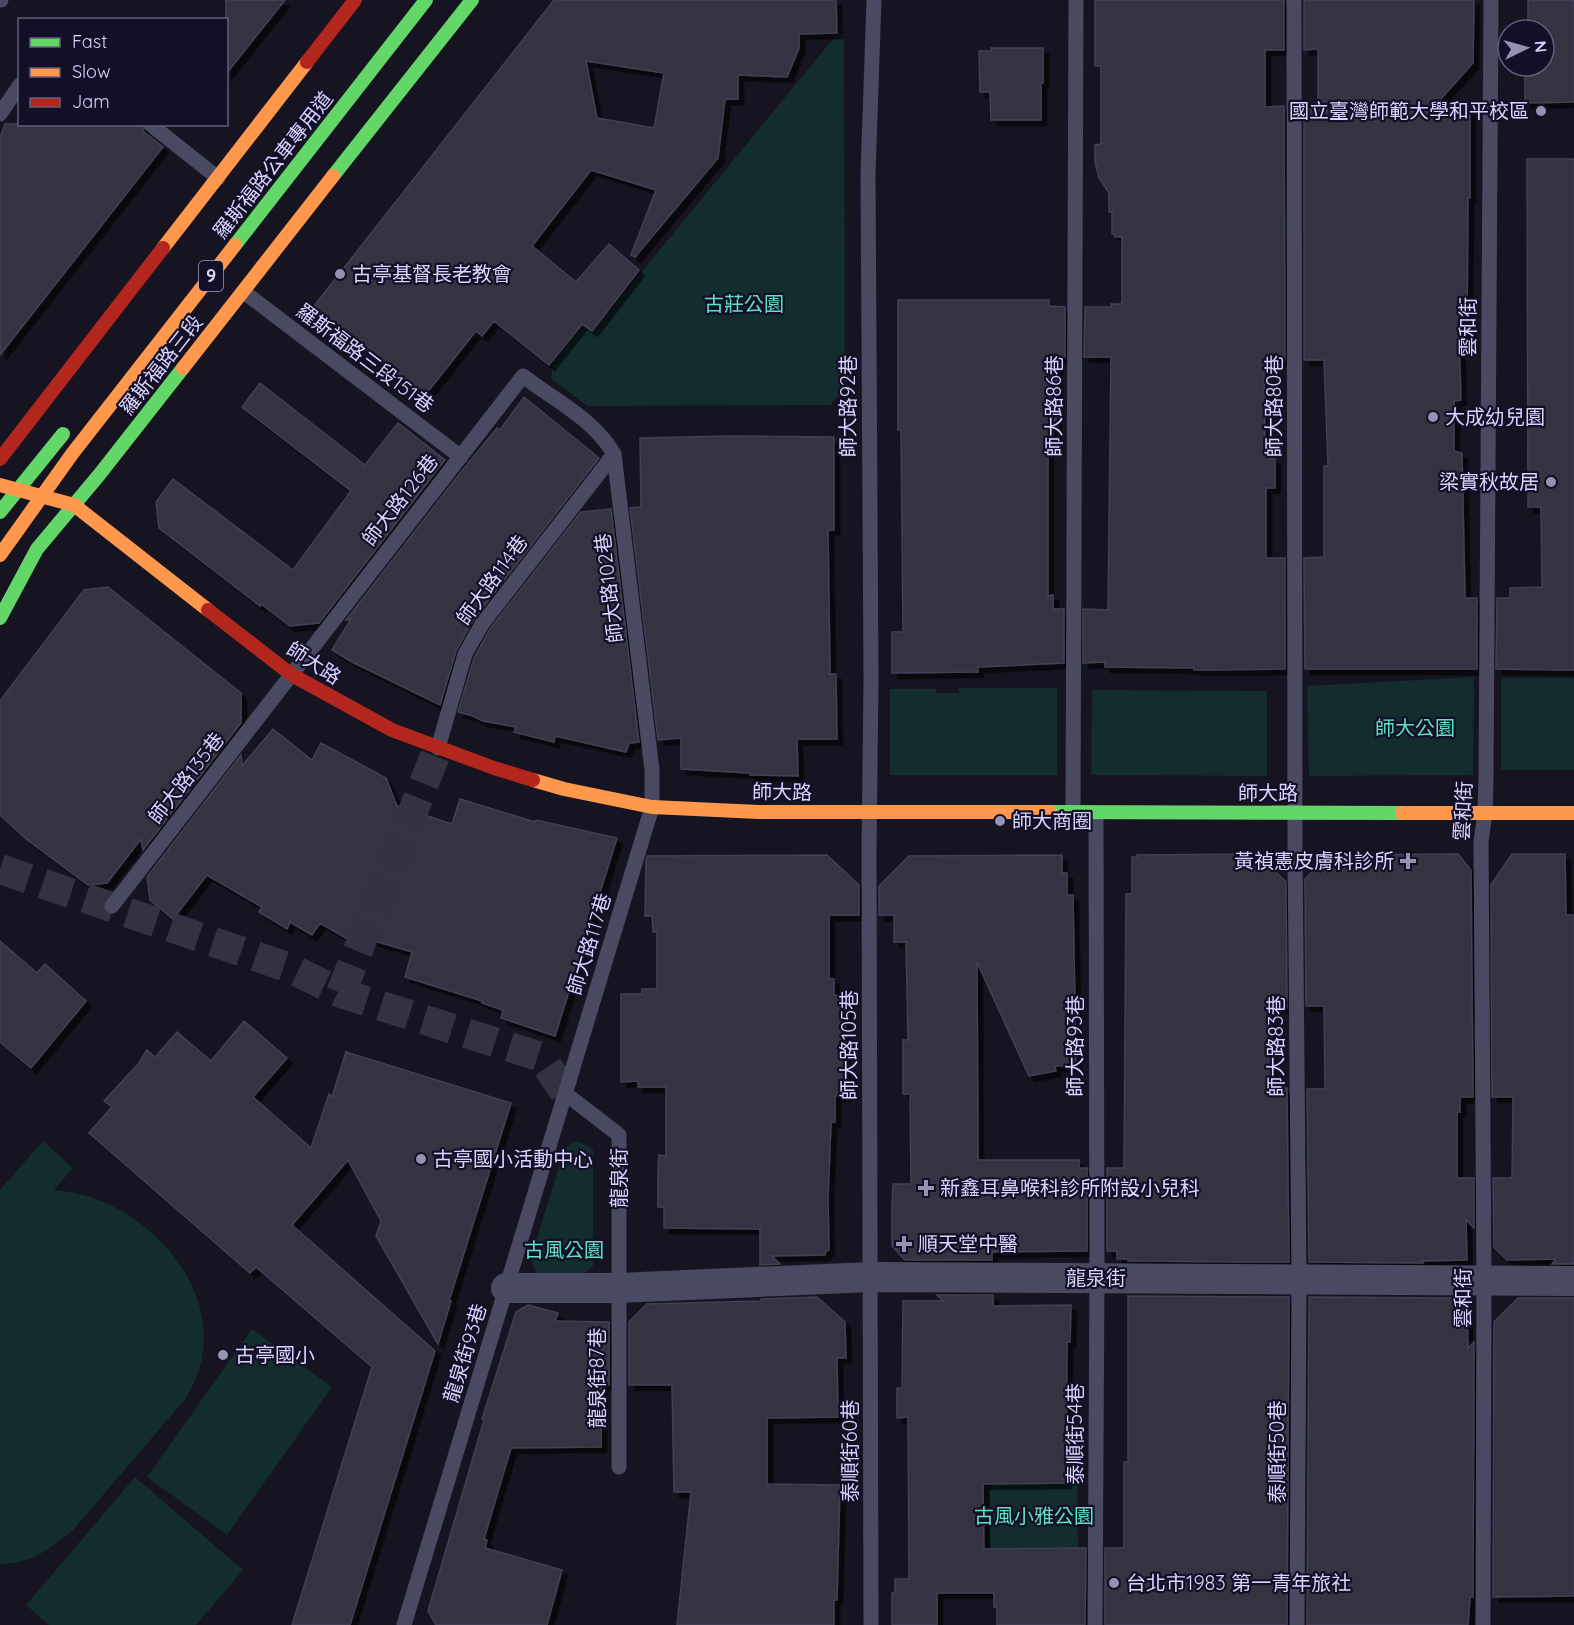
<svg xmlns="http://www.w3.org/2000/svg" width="1574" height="1625" viewBox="0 0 1574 1625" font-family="Quicksand,'Noto Sans TC',sans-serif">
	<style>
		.green { fill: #132c2d }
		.building { fill: #343243; stroke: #433f54; stroke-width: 1.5; fill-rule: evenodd; filter: url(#shadow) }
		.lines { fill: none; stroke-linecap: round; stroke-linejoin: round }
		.street-tunnel { stroke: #333142; stroke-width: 30; stroke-dasharray: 30 15; stroke-linecap: butt }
		.lane { stroke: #4a4962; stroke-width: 15 }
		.street { stroke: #4a4962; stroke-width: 30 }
		.fast { stroke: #63d668; stroke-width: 14 }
		.slow { stroke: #ff974d; stroke-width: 14 }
		.jam { stroke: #b3261e; stroke-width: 14 }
		.poi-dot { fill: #9591b1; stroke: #130f26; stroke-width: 2 }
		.labels { text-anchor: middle; stroke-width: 4.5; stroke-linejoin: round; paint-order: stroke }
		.shield { fill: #130f26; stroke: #9e99be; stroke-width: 1.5 }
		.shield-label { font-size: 18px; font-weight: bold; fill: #d9d4ff }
		.poi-label { font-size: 20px; fill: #d9d4ff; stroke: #130f26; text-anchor: start }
		.street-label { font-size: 20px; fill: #d9d4ff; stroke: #130f26 }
		.park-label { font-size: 20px; fill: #5fe0c0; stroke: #130f26 }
	</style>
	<defs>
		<filter id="shadow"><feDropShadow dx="5.5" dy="5.5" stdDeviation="0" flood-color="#0009"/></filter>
	</defs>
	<rect width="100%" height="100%" fill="#161421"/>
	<!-- green -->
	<path class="green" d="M838 33 844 34 845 390 830 405 587 406 552 379V364L582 324 592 332Z
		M1474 677 1473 775 1309 776 1307 686Z
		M1501 678H1574V770H1501Z
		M959 688H1057V775H890V689H936V693H959Z
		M1092 690 1267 691V776L1091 775Z
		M43 1141 73 1168 54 1190C150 1196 244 1305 186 1398L73 1530 47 1550 32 1558 20 1562 0 1565V1190Z
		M575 1141 585 1144 593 1150V1266L577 1280 539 1276 534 1269 531 1257 565 1148Z
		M252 1329 332 1387 227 1535 147 1477Z
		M135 1477 243 1570 196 1625H49L26 1605Z
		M990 1484H1077L1078 1548H990Z"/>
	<!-- building -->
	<path class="building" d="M226 0H285L226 74Z
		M554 0H836L837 33 799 34V48L787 77 738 75V99H725L718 158 635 257 631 255 656 190 591 170 532 246 576 282 609 244 639 270 592 331 582 324 549 365 494 321 482 336 476 331 422 399 394 376 392 371 340 330H336L311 310ZM586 61 664 73 654 128 597 118Z
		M1095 0H1284V50H1265V107L1284 106 1285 360H1264L1265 451H1269V459H1275V488H1266V558H1285V669L1194 670V668L1105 667V662L1083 663V609L1108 610 1111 357H1084L1085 307H1111V304H1122V237H1115V235L1112 234V212H1109V193L1099 178 1095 162V145L1101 144V66H1095Z
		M1304 0H1474L1473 63 1430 111 1470 110V198H1468L1467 322H1463V337H1459L1461 400 1454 401V451L1462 453 1465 598H1477V669H1305L1304 558 1324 557V466H1328L1324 360H1304V104L1318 103V49L1304 50Z
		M1528 0H1574V102L1525 103V66H1544V30H1528Z
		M991 48H1043V83H1041V120H991L990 92H980L979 51H991Z
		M5 124H141L144 132 163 147 0 355V138Z
		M1527 159H1574V670L1496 669 1497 598H1510V588L1542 587 1541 507H1528Z
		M898 300H1049V306L1065 307V357H1057L1056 428 1053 429V449H1048V596L1053 595V609H1064V663L978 667V672L892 673V632H903L901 430H898Z
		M260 383 365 465 398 423 445 460 319 623 290 626 261 604 260 606 159 528 156 502 173 479 293 570 351 491 242 407Z
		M524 397 599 458 474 619 456 651 440 705 352 662 332 650 351 619 346 620 461 472 497 428 500 430Z
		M732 436 834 437V530H828L830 674H836L837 739H797L798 776 750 775V773L681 769V738L658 740 630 508 641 507 640 438Z
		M611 509 639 742 629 743 626 752 555 736 554 742 514 732 516 727 483 721 473 716 458 712 474 658 490 629 581 512Z
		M108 587 241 693V723L143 850 141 839 107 883 88 885 26 839 0 815V701L84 590Z
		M273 729 312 760 321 743 386 778 397 806 452 824 460 799 535 822 536 820 617 838 555 1036 501 1018 503 1010 482 1003V1001L405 977 412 952 354 935 351 941 320 923 312 935 290 922 287 929 259 912 262 907 207 875 173 919 150 900 147 877 241 755 242 766Z
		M1258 854 1286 882 1287 1007H1271L1270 1088H1287L1289 1262 1128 1261V1259H1117V1251H1107V1168H1124L1126 894H1131L1132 892V857H1137V855Z
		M1458 854 1471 870 1473 1097H1460V1112H1457V1178H1474V1228L1466 1220 1467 1260 1421 1261 1423 1263 1309 1262 1307 1089H1325L1324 1006H1306L1305 879 1329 855Z
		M1512 854H1565L1566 915H1574V1264H1552L1556 1259 1507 1260 1494 1247 1493 1178H1512L1513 1097H1492L1491 885Z
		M827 855 859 885V915H829V979H834V995H846L845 1096H835V1122H831L828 1198 829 1250 826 1251 825 1255 772 1256 780 1264 760 1265V1229L664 1228V1207H658V1171L659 1155 666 1156V1087H638V1081L621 1082V994H642V989H657V932H653L652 916H645L646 861 647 856Z
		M1062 855V873H1067V895H1073L1076 1066H1055L1056 1071 1029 1076 977 962 978 1160H1079V1168H1087V1251L992 1252V1260H905L892 1246V1205L893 1184H911L910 1094H903V1040H908L906 942H894V915H879V886L909 856Z
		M0 941 37 973 45 964 86 1001 31 1068 0 1042Z
		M244 1021 287 1058 253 1097 311 1148 329 1094 332 1097 346 1052 511 1103 449 1301H451L438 1344 376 1236 381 1221 348 1160 292 1225 435 1351 350 1625H292L372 1367 256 1267 250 1273 89 1133 112 1107 104 1101 139 1063 147 1050 155 1057 177 1032 211 1061Z
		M937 1295H993V1306L1071 1305 1070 1342H1067L1066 1483 983 1484 984 1549 1086 1548 1085 1625H997V1607H994V1593H937V1625H892V1593H895V1579H909L908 1417 897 1418V1388H902L903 1301H943Z
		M1128 1296 1289 1297 1287 1625H1105V1548H1124V1462H1128Z
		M817 1297 845 1322 846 1358H837L838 1417 767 1418V1484L840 1485 837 1600H834V1625H677L691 1492H674L672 1385H629V1322L647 1304 761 1301V1299Z
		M1309 1297 1455 1298 1467 1311 1468 1348 1474 1342 1473 1597H1470L1468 1625H1307Z
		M1518 1298H1574V1596L1493 1597 1494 1322Z
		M528 1305 558 1313 555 1321 609 1322V1385H602L601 1447 511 1448 484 1539 487 1540 485 1548 562 1570 547 1625H436L428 1611 484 1420 482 1419 516 1312Z"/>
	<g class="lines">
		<!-- street-tunnel -->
		<path class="street-tunnel" d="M0 869 287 967 341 993 541 1057 566 1094
			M341 993 438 748"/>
		<!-- lane -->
		<path class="lane" d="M0 0H1
			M1294 0 1295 851 1299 1280 1297 1625
			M0 114 20 85
			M150 124 218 178
			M244 292 461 457
			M438 748 465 654 482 624 614 454
			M1073 812 1076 0
			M112 906 523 376C554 400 594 419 614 454L652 770V807L404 1625
			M566 1094 619 1135V1467
			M871 1625 869 852 871 680 868 174 874 0
			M1095 1625 1097 1278 1096 813
			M1483 1625 1484 1281 1481 842 1485 813 1486 779 1491 0"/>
		<!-- street -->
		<path class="street" d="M506 1288H618L870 1277 1574 1281"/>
		<!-- fast -->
		<path class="fast" d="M333 176 472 0
			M235 245 426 0
			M0 512 63 434
			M0 618 37 549 99 475 183 368
			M1050 812 1402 813"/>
		<!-- slow -->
		<path class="slow" d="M163 248 307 62
			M183 368 333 176
			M0 485 74 505 208 610
			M0 555 72 454 235 245
			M533 780 564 789 652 807 759 812H1050
			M1402 813H1574"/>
		<!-- jam -->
		<path class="jam" d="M307 62 355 0
			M0 459 163 248
			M208 610 292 675 392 730 494 768 533 780"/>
	</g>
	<!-- markers -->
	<g class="poi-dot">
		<circle cx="1541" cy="111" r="6"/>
		<circle cx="340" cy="274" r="6"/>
		<circle cx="1433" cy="417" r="6"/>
		<circle cx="1551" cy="482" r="6"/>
		<circle cx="1000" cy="821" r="6"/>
		<path d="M1405 852h6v6h6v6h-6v6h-6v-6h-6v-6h6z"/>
		<circle cx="421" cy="1159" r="6"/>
		<path d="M923 1179h6v6h6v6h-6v6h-6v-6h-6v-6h6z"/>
		<path d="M901 1235h6v6h6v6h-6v6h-6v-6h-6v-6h6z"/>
		<circle cx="223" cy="1355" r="6"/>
		<circle cx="1114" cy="1583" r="6"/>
	</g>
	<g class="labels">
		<!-- shield labels -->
		<rect class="shield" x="199" y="261" width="24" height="30" rx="4.5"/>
		<g class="shield-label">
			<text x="211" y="282">9</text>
		</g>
		<!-- poi labels -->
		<g class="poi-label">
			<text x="1529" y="118" text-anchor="end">國立臺灣師範大學和平校區</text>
			<text x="352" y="281">古亭基督長老教會</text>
			<text x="1445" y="424">大成幼兒園</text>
			<text x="1539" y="489" text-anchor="end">梁實秋故居</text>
			<text x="1012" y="828">師大商圈</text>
			<text x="1394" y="868" text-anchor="end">黃禎憲皮膚科診所</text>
			<text x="433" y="1166">古亭國小活動中心</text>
			<text x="940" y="1195">新鑫耳鼻喉科診所附設小兒科</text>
			<text x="918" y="1251">順天堂中醫</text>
			<text x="235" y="1362">古亭國小</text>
			<text x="1126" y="1590">台北市1983 第一青年旅社</text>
		</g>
		<!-- street labels -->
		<g class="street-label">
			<text transform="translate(273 165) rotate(-52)" y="7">羅斯福路公車專用道</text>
			<text transform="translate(1468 327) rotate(-90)" y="7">雲和街</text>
			<text transform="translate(365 358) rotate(37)" y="7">羅斯福路三段151巷</text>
			<text transform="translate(161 365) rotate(-52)" y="7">羅斯福路三段</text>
			<text transform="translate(848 406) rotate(-90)" y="7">師大路92巷</text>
			<text transform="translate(1054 406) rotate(-90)" y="7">師大路86巷</text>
			<text transform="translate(1274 406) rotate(-90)" y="7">師大路80巷</text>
			<text transform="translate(400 500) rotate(-52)" y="7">師大路126巷</text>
			<text transform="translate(492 580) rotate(-54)" y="7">師大路114巷</text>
			<text transform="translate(609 588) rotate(-97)" y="7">師大路102巷</text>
			<text transform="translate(314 663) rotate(33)" y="7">師大路</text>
			<text transform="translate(186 778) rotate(-52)" y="7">師大路135巷</text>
			<text transform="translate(782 792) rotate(1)" y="7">師大路</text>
			<text x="1268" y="800">師大路</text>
			<text transform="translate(1463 811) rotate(-87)" y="7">雲和街</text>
			<text transform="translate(589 944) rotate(-73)" y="7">師大路117巷</text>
			<text transform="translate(849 1045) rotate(-90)" y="7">師大路105巷</text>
			<text transform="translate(1075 1046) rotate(-90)" y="7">師大路93巷</text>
			<text transform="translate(1276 1046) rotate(-90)" y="7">師大路83巷</text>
			<text transform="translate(619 1178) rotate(-90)" y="7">龍泉街</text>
			<text x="1096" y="1285">龍泉街</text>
			<text transform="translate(1463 1298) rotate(-90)" y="7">雲和街</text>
			<text transform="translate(465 1353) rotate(-73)" y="7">龍泉街93巷</text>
			<text transform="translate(597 1378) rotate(-90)" y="7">龍泉街87巷</text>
			<text transform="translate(1075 1434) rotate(-90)" y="7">泰順街54巷</text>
			<text transform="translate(850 1451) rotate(-90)" y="7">泰順街60巷</text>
			<text transform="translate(1277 1452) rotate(-90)" y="7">泰順街50巷</text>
		</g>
		<!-- park labels -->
		<g class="park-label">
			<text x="744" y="311">古莊公園</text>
			<text x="1415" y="735">師大公園</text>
			<text x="564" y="1257">古風公園</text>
			<text x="1034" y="1523">古風小雅公園</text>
		</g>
	</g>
	<!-- legend -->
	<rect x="18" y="18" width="210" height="108" fill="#130f26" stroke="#625e7d" stroke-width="1.5"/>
	<rect x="30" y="38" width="30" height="9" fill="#63d668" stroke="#625e7d" stroke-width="1.5"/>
	<text x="72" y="48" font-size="18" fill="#d9d4ff">Fast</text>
	<rect x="30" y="68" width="30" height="9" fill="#ff974d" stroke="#625e7d" stroke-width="1.5"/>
	<text x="72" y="78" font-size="18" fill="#d9d4ff">Slow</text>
	<rect x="30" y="98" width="30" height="9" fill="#b3261e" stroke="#625e7d" stroke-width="1.5"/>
	<text x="72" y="108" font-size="18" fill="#d9d4ff">Jam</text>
	<!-- north arrow -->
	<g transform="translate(1526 48) rotate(85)"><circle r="28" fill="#130f26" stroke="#625e7d" stroke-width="1.5"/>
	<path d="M0-4.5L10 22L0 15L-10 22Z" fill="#9591b1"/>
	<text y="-9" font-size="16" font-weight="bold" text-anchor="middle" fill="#d9d4ff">N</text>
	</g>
</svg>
